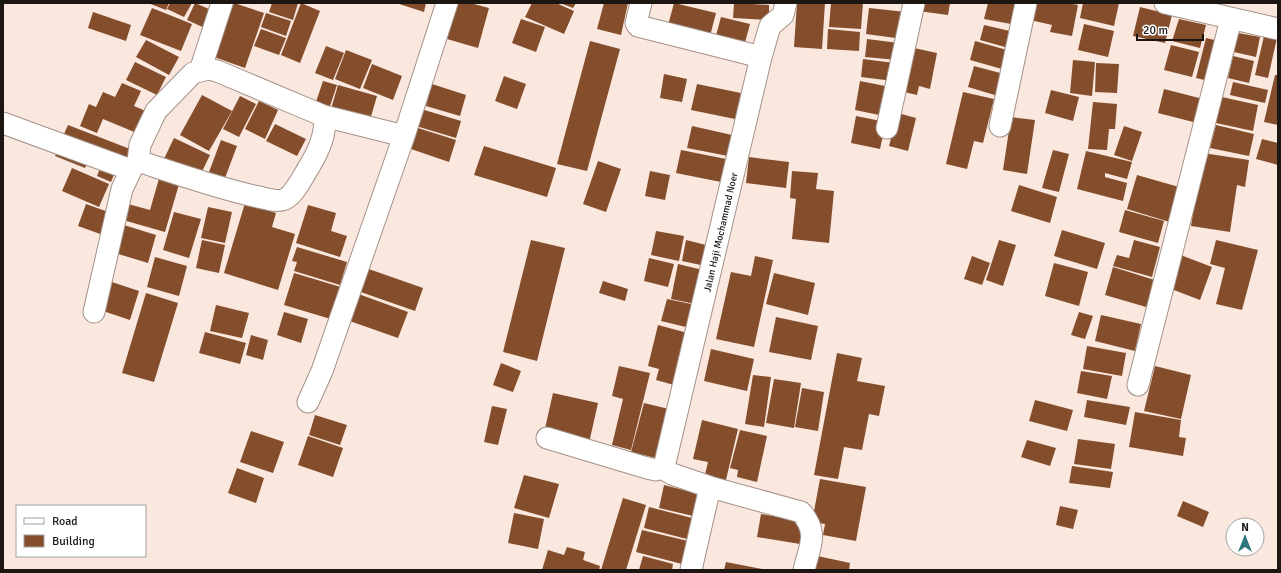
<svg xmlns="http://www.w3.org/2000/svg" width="1281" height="573" viewBox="0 0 1281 573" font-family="Signika,sans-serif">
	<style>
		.building { fill: #844e2d }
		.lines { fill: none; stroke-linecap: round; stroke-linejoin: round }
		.minor-casing { stroke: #a39288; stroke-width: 23 }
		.minor { stroke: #fff; stroke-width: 21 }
		.labels { text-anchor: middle; stroke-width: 4; stroke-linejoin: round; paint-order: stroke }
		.street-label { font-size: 10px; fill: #1c1612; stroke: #fff }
	</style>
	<rect width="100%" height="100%" fill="#fae7dd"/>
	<!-- building -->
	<path class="building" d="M148 3H169L166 10Z
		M170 3H192L184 17 167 9Z
		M195 3 216 12 207 29 187 20Z
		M234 3 264 13 245 68 214 57Z
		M272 3H298L293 20 269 12Z
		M301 3 320 11 300 63 281 55Z
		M396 3H426L424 12Z
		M457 3H470L489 8 478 48 447 39Z
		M532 3H556L574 11 564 34 525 17Z
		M560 3H576L573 8Z
		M604 3H628L621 35 597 29Z
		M674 3 716 13 709 40 667 29Z
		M734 3 769 5V20L733 18Z
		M797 3H825L822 49 794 47Z
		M831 3H863L861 29 829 27Z
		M919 3H950L948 15 918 11Z
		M988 3H1015L1011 24 984 19Z
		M1029 3H1068L1078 5 1072 36 1050 32 1052 25 1026 19Z
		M1083 3H1119L1114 26 1080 18Z
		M1140 7 1172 15 1165 43 1133 36Z
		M152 8 192 24 181 51 140 35Z
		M869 8 906 12 903 39 866 34Z
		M93 12 131 25 126 41 88 28Z
		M266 13 291 21 286 36 261 27Z
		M721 17 750 24 743 50 714 43Z
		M521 19 545 27 536 52 512 43Z
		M1179 19 1206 25 1200 48 1172 41Z
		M1084 24 1114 31 1108 57 1078 50Z
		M984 25 1010 31 1005 47 980 40Z
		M261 29 286 38 279 55 254 46Z
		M828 29 860 32 859 51 827 49Z
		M1238 33 1260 37 1256 57 1234 52Z
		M1264 36 1277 38 1268 78 1255 75Z
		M1206 38 1223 42 1213 82 1196 78Z
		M867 39 899 43 897 60 865 57Z
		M146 40 179 57 169 75 136 57Z
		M590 41 620 49 587 171 557 164Z
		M975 41 1007 50 1002 69 970 60Z
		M1171 45 1199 52 1192 77 1164 70Z
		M326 46 344 53 333 80 315 73Z
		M914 48 937 53 930 89 919 86 917 95 904 92Z
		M346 50 372 60 360 89 335 79Z
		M1233 56 1254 61 1249 83 1228 78Z
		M863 59 894 63 893 81 861 77Z
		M1073 60 1095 62 1092 96 1070 93Z
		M135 62 166 77 157 95 126 80Z
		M1096 63 1119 64 1117 93 1095 92Z
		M372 64 402 76 393 100 363 88Z
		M974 66 1004 74 998 96 968 87Z
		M664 74 687 79 682 102 660 98Z
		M1275 75H1278V125L1264 122Z
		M504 76 526 84 517 109 495 101Z
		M323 81 337 85 329 109 315 105Z
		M860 81 890 87 884 116 855 110Z
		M1233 82 1268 90 1265 103 1230 95Z
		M122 83 141 91 134 106 148 112 139 134 103 119 97 133 80 126 89 104 96 107 103 92 115 97Z
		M432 84 466 95 460 116 426 106Z
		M697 84 741 93 735 119 691 110Z
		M338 85 377 96 370 120 331 109Z
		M1164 89 1207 100 1201 124 1158 113Z
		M1051 90 1079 97 1073 121 1045 113Z
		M963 92 994 99 983 143 974 141 967 169 946 164Z
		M202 95 232 111 209 151 180 135Z
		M240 96 256 104 239 137 223 129Z
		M1222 97 1258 105 1253 131 1216 123Z
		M259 101 278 110 265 139 245 129Z
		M1093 102 1117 104 1115 129H1109L1107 150 1088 149Z
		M421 109 461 121 456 138 416 126Z
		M898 113 916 118 908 151 889 146Z
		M856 116 886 122 880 149 851 143Z
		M1011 117 1035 120 1027 174 1003 170Z
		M275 124 306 139 297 156 266 141Z
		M68 125 130 149 124 166 61 141Z
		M1216 125 1254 134 1249 156 1210 148Z
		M692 126 732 135 728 156 687 148Z
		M1124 126 1142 132 1132 161 1114 155Z
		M418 128 456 140 449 162 411 149Z
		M174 138 210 155 199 178 163 161Z
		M1262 139 1278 143V165L1256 159Z
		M221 140 237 146 225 178 209 172Z
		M60 145 90 157 85 168 55 156Z
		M484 146 556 168 547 197 474 175Z
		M681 150 726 159 721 182 676 173Z
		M1053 150 1069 154 1059 192 1042 188Z
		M1086 151 1132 162 1127 179 1105 173V177L1127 183 1123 201 1077 189Z
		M1203 153 1249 160 1245 187 1237 185 1230 232 1191 226Z
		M749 157 789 162 786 188 746 183Z
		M103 161 117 167 111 182 97 176Z
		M598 161 621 169 606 212 583 204Z
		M72 168 109 184 99 207 62 191Z
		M650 171 670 175 665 200 645 196Z
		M792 171 818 173 816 189 834 191 829 243 792 239 796 199 790 198Z
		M160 175 180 181 165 232 123 220 128 204 150 210Z
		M1137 175 1186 189 1176 224 1127 209Z
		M1019 185 1057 197 1050 223 1011 211Z
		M245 203 276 213 272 227 295 234 278 290 224 273Z
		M86 204 111 213 103 235 78 226Z
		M308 205 336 213 331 231 347 236 340 257 296 243Z
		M208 207 232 212 225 243 201 238Z
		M1125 210 1164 221 1158 243 1119 232Z
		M174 212 201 219 189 258 163 250Z
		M124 225 156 235 148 263 115 253Z
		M1062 230 1105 243 1097 269 1054 256Z
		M656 231 684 236 679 261 651 255Z
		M202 240 225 245 219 273 196 268Z
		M531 240 565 248 537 361 503 352Z
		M686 240 714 247 710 267 682 261Z
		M999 240 1016 245 1003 286 986 280Z
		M1134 240 1160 247 1152 277 1113 266 1117 255 1129 258Z
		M1216 240 1258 250 1242 310 1216 304 1225 268 1210 264Z
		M297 247 347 262 340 285 294 271 297 262 292 261Z
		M1178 254 1212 267 1200 300 1166 287Z
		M755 256 773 260 754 347 716 339 731 272 751 276Z
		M972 256 990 263 982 285 964 279Z
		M155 257 187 266 179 296 147 287Z
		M649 258 674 264 668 287 644 281Z
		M1054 263 1088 272 1079 306 1045 296Z
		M678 264 707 271 700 305 671 299Z
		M363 267 423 288 415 311 355 290Z
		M1113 267 1161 282 1153 309 1105 295Z
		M294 273 344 288 334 320 284 305Z
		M774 273 815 283 808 315 766 304Z
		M109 281 139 291 130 320 100 310Z
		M603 281 628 289 625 301 599 293Z
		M353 292 408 312 398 338 344 319Z
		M146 293 178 303 154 382 122 373Z
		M667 299 696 305 690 328 661 321Z
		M216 305 249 313 242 338 210 331Z
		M284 312 308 319 301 343 277 335Z
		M1079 312 1093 316 1085 339 1071 335Z
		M1101 315 1141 324 1135 351 1095 341Z
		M776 317 818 326 811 360 769 352Z
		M658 325 695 335 681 387 656 380 659 369 648 366Z
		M205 332 246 343 240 364 199 353Z
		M251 335 268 340 263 360 246 355Z
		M1087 346 1126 353 1122 376 1083 369Z
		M711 349 754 359 747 391 704 381Z
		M837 353 862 358 857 381 885 386 879 416 869 414 862 450 844 447 838 479 814 475Z
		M501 363 521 371 513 392 493 385Z
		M619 366 650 373 631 450 612 445 623 399 612 396Z
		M1155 366 1191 375 1181 419 1144 411Z
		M1081 371 1112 376 1107 399 1077 393Z
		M753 375 771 377 764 427 745 424Z
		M774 379 801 383 794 428 766 423Z
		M802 388 824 392 818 431 795 427Z
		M553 393 598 403 589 443 544 433Z
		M1035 400 1073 410 1067 431 1029 421Z
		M1087 400 1130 407 1126 425 1084 417Z
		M644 403 677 411 664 460 631 452Z
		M492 406 507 409 498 445 484 442Z
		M1135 412 1181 420 1179 437 1186 438 1183 456 1129 447Z
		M315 415 347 425 340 445 309 435Z
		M702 420 738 429 725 484 704 479 708 462 693 459Z
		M740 430 767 436 757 482 737 477 738 470 730 468Z
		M251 431 284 442 273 473 240 462Z
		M308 436 343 448 333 477 298 465Z
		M1078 439 1115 444 1111 469 1074 464Z
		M1027 440 1056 448 1050 466 1021 457Z
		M1072 466 1113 472 1110 488 1069 483Z
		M237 468 264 478 256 503 228 493Z
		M524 475 559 484 549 518 514 508Z
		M820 479 866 487 856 541 823 535 825 524 812 522Z
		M664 485 699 494 693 516 659 508Z
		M623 498 646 505 626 570H601Z
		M1183 501 1209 512 1203 527 1177 516Z
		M1060 506 1078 510 1073 529 1056 525Z
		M649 507 692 518 687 539 644 528Z
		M514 513 544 519 538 549 508 543Z
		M761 514 804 521 800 544 757 537Z
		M642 530 688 541 682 564 636 552Z
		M567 547 585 552 583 560 600 566 599 570H542L548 550 564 555Z
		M813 555 850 563 849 570H810Z
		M643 556 673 564 672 570H639Z
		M726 562 762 569V570H724Z"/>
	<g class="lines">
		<defs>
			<path id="minor" d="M641 3 636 23 638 26 761 57
				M1165 3 1278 29
				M200 71 222 3
				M3 123 131 170
				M1000 126 1026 3
				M887 128 914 3
				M138 161C178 174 217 188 258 197 265 198 275 202 282 200 293 198 303 176 309 167 318 152 327 134 324 116
				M94 312 122 189 132 168 138 161 140 145 156 111 193 73 208 69 217 71 324 116 404 136
				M1138 385 1231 19
				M308 402 322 371 404 136 447 3
				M547 438 647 468 656 470 664 467 667 471 672 474 710 487 691 570
				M664 467 761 57 770 26 783 15 786 3
				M710 487 801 512C819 533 810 545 804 570"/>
		</defs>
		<!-- minor casing -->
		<use href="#minor" class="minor-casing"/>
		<!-- minor -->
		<use href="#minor" class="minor"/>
	</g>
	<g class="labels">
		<!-- street labels -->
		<g class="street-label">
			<text transform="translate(720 232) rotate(-77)" y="4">Jalan Haji Mochammad Noer</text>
		</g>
	</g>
	<!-- border -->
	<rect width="1281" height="573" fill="none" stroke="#1c1612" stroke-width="8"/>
	<!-- legend -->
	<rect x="16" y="505" width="130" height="52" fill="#ffffff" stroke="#a4a2a0"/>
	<rect x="24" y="518" width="20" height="6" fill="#ffffff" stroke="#a4a2a0"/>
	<text x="52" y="525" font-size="12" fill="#1c1612">Road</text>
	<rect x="24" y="535" width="20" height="12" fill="#844e2d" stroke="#a4a2a0"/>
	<text x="52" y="545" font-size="12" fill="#1c1612">Building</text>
	<!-- north arrow -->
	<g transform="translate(1245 537)"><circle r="19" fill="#ffffff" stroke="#a4a2a0"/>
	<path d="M0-3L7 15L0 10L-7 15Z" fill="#2d767e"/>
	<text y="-6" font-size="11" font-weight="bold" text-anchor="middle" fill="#1c1612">N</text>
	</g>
	<!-- scale -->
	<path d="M1137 34v6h66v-6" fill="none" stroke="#1c1612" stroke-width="2"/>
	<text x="1143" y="34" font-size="12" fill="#1c1612" stroke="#ffffff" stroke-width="3" paint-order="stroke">20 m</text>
</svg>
